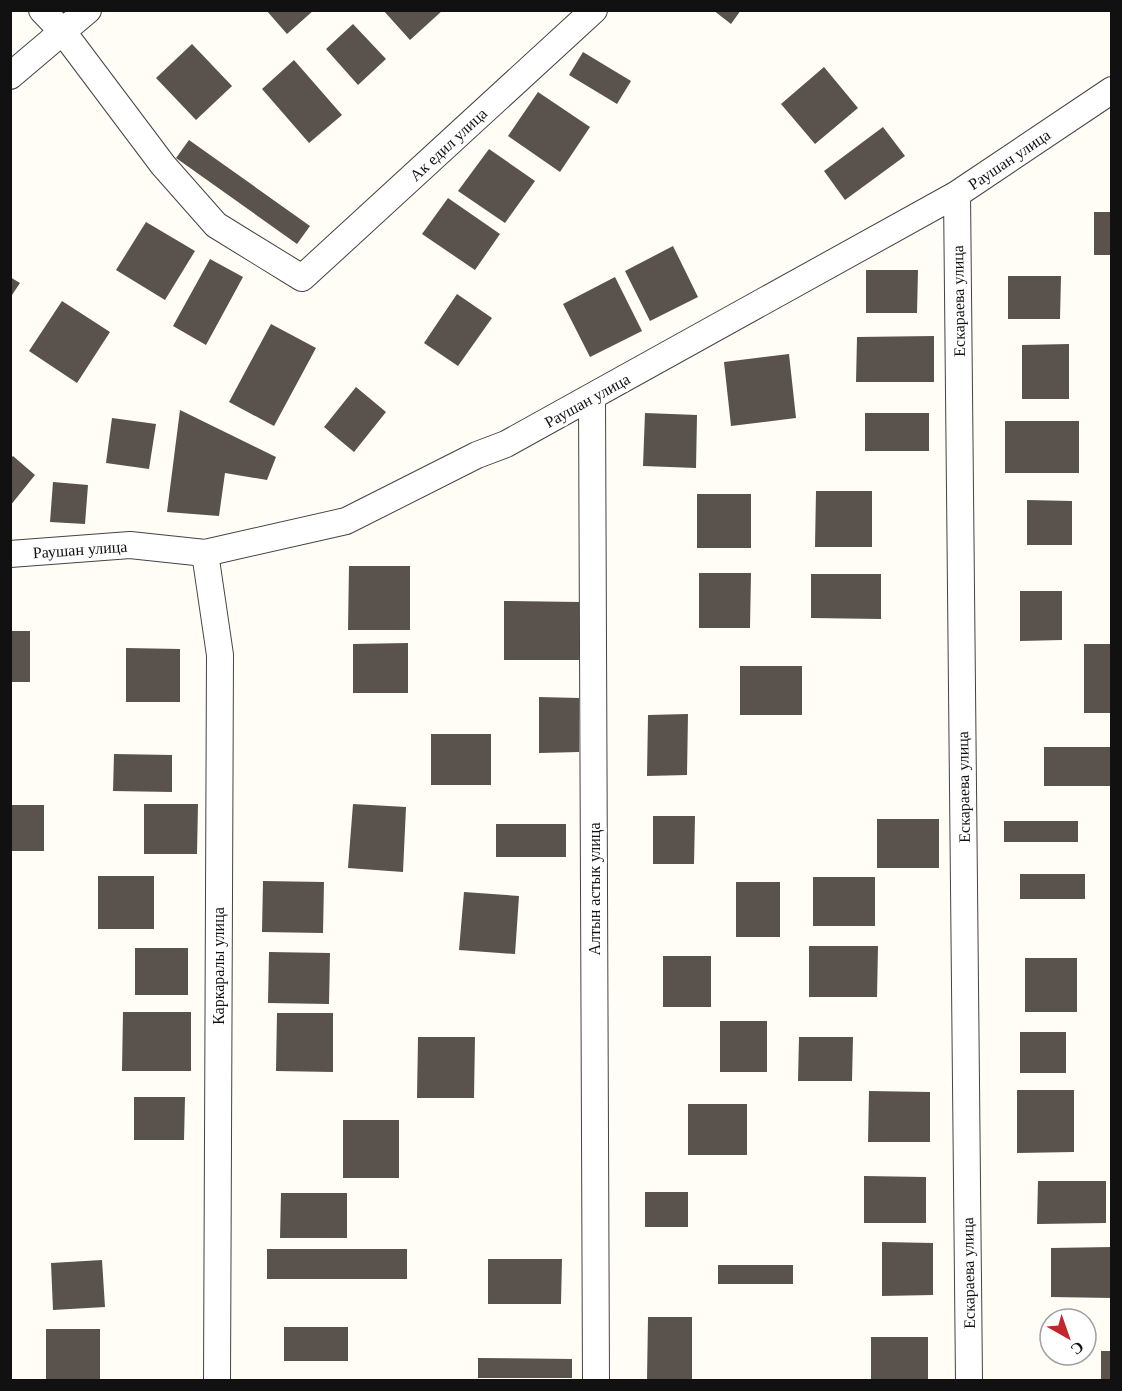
<svg xmlns="http://www.w3.org/2000/svg" width="1122" height="1391" viewBox="0 0 1122 1391" font-family="'Times New Roman',serif">
	<style>
		.building { fill: #5a524d }
		.lines { fill: none; stroke-linecap: round; stroke-linejoin: round }
		.minor-casing { stroke: #444; stroke-width: 28 }
		.minor { stroke: #fff; stroke-width: 26 }
		.labels { text-anchor: middle; stroke-width: 6; stroke-linejoin: round; paint-order: stroke }
		.street-label { font-size: 16px; fill: #111; stroke: #fff }
	</style>
	<rect width="100%" height="100%" fill="#fffdf5"/>
	<!-- building -->
	<path class="building" d="M266 10H314L287 34Z
		M383 10H443L410 40Z
		M713 10H741L731 24Z
		M353 24 386 59 358 85 326 49Z
		M192 44 232 86 196 120 156 78Z
		M583 52 631 81 617 104 569 75Z
		M294 60 342 115 309 143 262 89Z
		M824 67 858 108 815 144 781 104Z
		M538 92 590 127 560 172 508 136Z
		M883 127 905 156 845 200 824 171Z
		M189 140 310 226 297 244 176 158Z
		M489 149 535 181 505 223 458 191Z
		M448 198 500 234 475 270 422 234Z
		M1094 212H1112V255H1094Z
		M146 222 195 251 165 300 116 270Z
		M673 246 698 297 650 321 625 271Z
		M210 259 243 277 206 345 173 326Z
		M866 270H918L917 313H866Z
		M1008 276H1061L1060 319H1008Z
		M10 277 20 283 10 298Z
		M615 277 642 331 590 357 563 304Z
		M457 294 492 318 458 366 424 343Z
		M62 301 110 332 77 383 29 351Z
		M271 324 316 348 274 426 229 402Z
		M934 336V382H856L857 337Z
		M1069 344V399H1022V345Z
		M789 354 796 418 731 426 724 362Z
		M356 387 386 412 354 452 324 427Z
		M180 410 276 457 267 480 225 473 219 516 167 512Z
		M645 413 697 415 696 468 643 466Z
		M865 413H929V451H865Z
		M112 418 156 424 149 469 106 463Z
		M1005 421H1079V473H1005Z
		M13 456 35 475 10 506V459Z
		M53 482 88 485 85 524 50 522Z
		M816 491H872V547H815Z
		M697 494H751V548H697Z
		M1027 500 1072 501V545H1027Z
		M349 566H410V630H348Z
		M699 573H751L750 628H699Z
		M811 574H881V619L811 618Z
		M1020 591H1062V640L1020 641Z
		M504 601 580 602 579 660H504Z
		M10 631H30V682H10Z
		M408 643V693H353V644Z
		M1084 644H1112V713H1084Z
		M126 648 180 649V702H126Z
		M740 666H802V715H740Z
		M539 697 579 698V752L539 753Z
		M688 714 687 775 647 776 648 715Z
		M431 734H491V785H431Z
		M1044 747H1111L1110 786H1044Z
		M114 754 172 755V792L113 791Z
		M144 804H198L197 854H144Z
		M353 804 406 807 403 872 348 868Z
		M10 805H44V851H10Z
		M653 816H695L694 864H653Z
		M877 819H939V868H877Z
		M1004 821H1078V842H1004Z
		M496 824H566V857H496Z
		M1020 874H1085V899H1020Z
		M98 876H154V929H98Z
		M813 877H875V926H813Z
		M263 881 324 882 323 933 262 932Z
		M736 882H780V937H736Z
		M464 892 519 896 515 954 459 950Z
		M809 946H878L877 997H809Z
		M135 948H188V995H135Z
		M269 952 330 953 329 1004 268 1003Z
		M663 956H711V1007H663Z
		M1025 958H1077V1012H1025Z
		M123 1012H191V1071H122Z
		M277 1013H333V1072L276 1071Z
		M720 1021H767V1072H720Z
		M1020 1032H1066V1073H1020Z
		M418 1037H475L474 1098H417Z
		M799 1037H853L852 1081H798Z
		M1017 1090H1074V1152L1017 1153Z
		M869 1091 930 1092V1142H868Z
		M134 1097H185L184 1140H134Z
		M688 1104H747V1155H688Z
		M343 1120H399V1178H343Z
		M864 1176 926 1177V1223H864Z
		M1038 1181H1106V1223L1037 1224Z
		M645 1192H688V1227H645Z
		M281 1193H347V1238H280Z
		M882 1242 933 1243V1295L882 1296Z
		M1112 1247V1298L1051 1297V1248Z
		M267 1249H407V1279H267Z
		M488 1259H562L561 1304H488Z
		M102 1260 105 1307 53 1310 51 1263Z
		M718 1265H793V1284H718Z
		M648 1317H692V1380H647Z
		M284 1327H348V1361H284Z
		M46 1329H100V1380H46Z
		M871 1337H928V1380H871Z
		M1101 1351H1112V1380H1101Z
		M478 1358 572 1359V1378H478Z"/>
	<g class="lines">
		<defs>
			<path id="minor" d="M42 10 63 32 163 165 216 225 302 278 594 10
				M10 76 88 10
				M957 194 969 1380
				M592 397 596 1380
				M205 553 220 655 217 1380
				M10 554 130 545 205 553 346 521 477 455 506 444 957 194 1112 90"/>
		</defs>
		<!-- minor casing -->
		<use href="#minor" class="minor-casing"/>
		<!-- minor -->
		<use href="#minor" class="minor"/>
	</g>
	<g class="labels">
		<!-- street labels -->
		<g class="street-label">
			<text transform="translate(448 144) rotate(-43)" y="6">Ак едил улица</text>
			<text transform="translate(1009 159) rotate(-34)" y="6">Раушан улица</text>
			<text transform="translate(958 301) rotate(-91)" y="6">Ескараева улица</text>
			<text transform="translate(587 400) rotate(-29)" y="6">Раушан улица</text>
			<text transform="translate(80 549) rotate(-4)" y="6">Раушан улица</text>
			<text transform="translate(963 787) rotate(-91)" y="6">Ескараева улица</text>
			<text transform="translate(594 889) rotate(-90)" y="6">Алтын астык улица</text>
			<text transform="translate(218 966) rotate(-90)" y="6">Каркаралы улица</text>
			<text transform="translate(968 1273) rotate(-91)" y="6">Ескараева улица</text>
		</g>
	</g>
	<!-- border -->
	<rect width="1122" height="1391" fill="none" stroke="#111111" stroke-width="24"/>
	<!-- north arrow -->
	<g transform="translate(1068 1337) rotate(140)"><circle r="28" fill="#ffffff" stroke="#a0a0a0" stroke-width="1.5"/>
	<path d="M0-4.5L10 22L0 15L-10 22Z" fill="#c4262e"/>
	<text y="-9" font-size="16" font-weight="bold" text-anchor="middle" fill="#111111">С</text>
	</g>
</svg>
